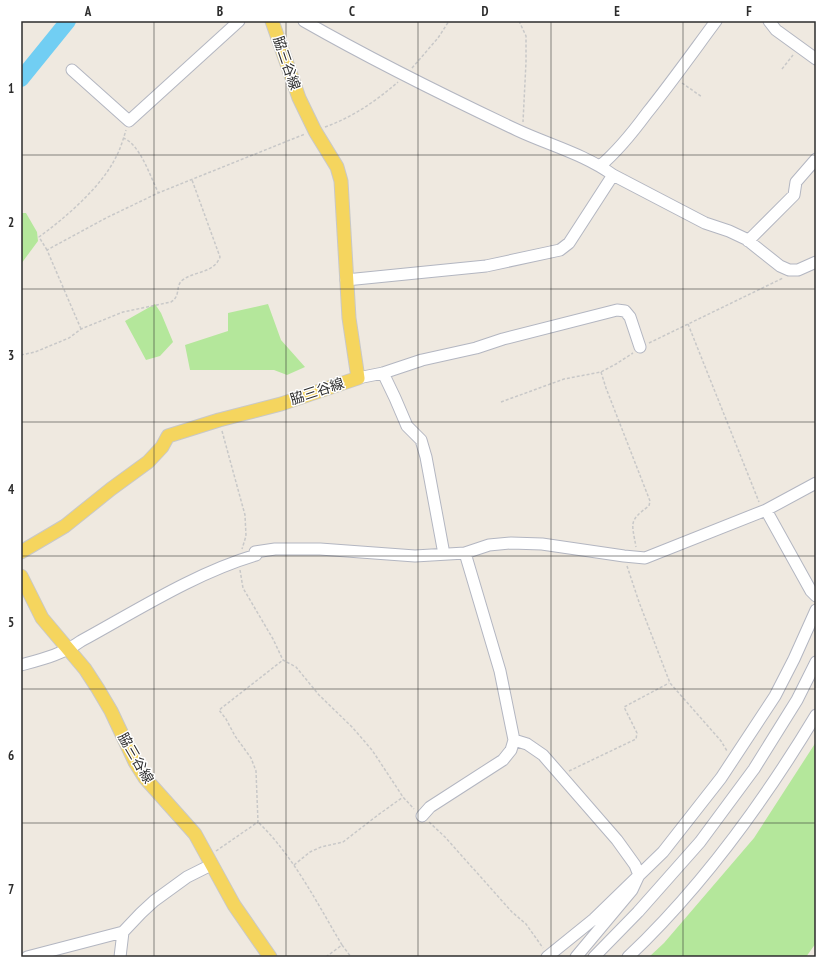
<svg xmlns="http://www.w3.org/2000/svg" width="837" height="978" viewBox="0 0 837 978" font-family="'PT Sans Narrow','Noto Sans JP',sans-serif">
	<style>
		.green { fill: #b4e79b }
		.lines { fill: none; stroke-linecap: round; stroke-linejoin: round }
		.river { stroke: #71cef3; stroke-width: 16 }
		.minor-casing { stroke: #b3b6c1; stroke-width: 13 }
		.major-casing { stroke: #c8c8c8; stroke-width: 15 }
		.path { stroke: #c8c8c8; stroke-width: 1.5; stroke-dasharray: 3 2; stroke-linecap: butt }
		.minor { stroke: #fff; stroke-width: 11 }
		.major { stroke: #f5d55e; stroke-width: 13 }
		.grid { fill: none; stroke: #2d2d2d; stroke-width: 1; stroke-opacity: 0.55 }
		.labels { text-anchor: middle; stroke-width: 3; stroke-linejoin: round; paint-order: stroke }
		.street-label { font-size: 14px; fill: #2d2d2d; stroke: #fff }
		.neatline { fill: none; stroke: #2d2d2d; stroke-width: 1.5 }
		.grid-label { font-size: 13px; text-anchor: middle; font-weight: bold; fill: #2d2d2d }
	</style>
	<rect width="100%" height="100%" fill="#efe9e0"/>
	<!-- green -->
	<path class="green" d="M21 213H26L37 232 38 241 21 264Z
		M155 304 161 313 173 342 160 356 146 360 125 321Z
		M268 304 281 340 305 367 287 375 274 370H190L185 345 228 331V313Z
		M816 742V943L806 957H649L664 943 754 838Z"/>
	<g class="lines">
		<!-- river -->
		<path class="river" d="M21 79 68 21"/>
		<defs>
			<path id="minor" d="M304 21C374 61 445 96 517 130 549 145 584 154 613 175L705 223 729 231 746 239 780 266 789 270H798L816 262
				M769 21 776 30 816 59
				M72 70 129 121 239 21
				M600 166C619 150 633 132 647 113 671 83 693 52 716 21
				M748 241 794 195 796 182 816 159
				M346 280 486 266 560 250 569 243 613 175
				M383 373 395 398 407 426 421 440 426 457 444 554
				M358 378 383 373 422 360 476 348 503 339 617 310 625 311 630 317 640 347
				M766 510 811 591 816 596
				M21 665C43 659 63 654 81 641 136 611 195 573 256 555L255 552 275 549H320L415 556 465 553 489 545 511 543 542 544 624 556 645 558 766 510 816 483
				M514 740 527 744 543 755 617 840 635 865 639 875 632 890 576 957
				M422 816 430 807 503 760 511 750 514 740 500 671 465 553
				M27 957 123 932
				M120 957 123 932 141 913 154 901 187 877 211 865
				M547 957 594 919 663 852 721 778 775 696 794 659 816 610
				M594 957 638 912 700 842 754 769 797 700 816 662
				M628 957C703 886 763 803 816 715"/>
			<path id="major" d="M21 552 65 526 111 489 148 462 162 447 168 436 219 420 281 404 358 378 349 318 341 181 337 167 315 131 299 98 272 21
				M21 576 42 618 85 669 98 689 111 711 135 762 145 778 195 834 234 905 270 957"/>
		</defs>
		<!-- minor casing -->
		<use href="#minor" class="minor-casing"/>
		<!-- major casing -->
		<use href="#major" class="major-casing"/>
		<!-- path -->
		<path class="path" d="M519 21 526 36V62L523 122
			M412 68 438 38 449 21
			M782 69 793 55
			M682 83 702 97
			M325 127C353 117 376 101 398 82
			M123 138C140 144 150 176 158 192
			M47 250 39 237C65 218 100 188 115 159 120 150 123 140 126 130
			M688 324 759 502
			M81 329 47 250 106 218 158 193 305 134
			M649 343 783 278
			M21 355 35 352 69 338 81 329 123 312 171 302C182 295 174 285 184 279 196 271 214 273 220 257L192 180
			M601 372 606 388 650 501 649 506C628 521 632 523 636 547
			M501 402 564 379 601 372 616 364 633 353
			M222 431 245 515 246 536 242 549
			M627 566 639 602 670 683 721 741 727 751
			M240 570 243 588 273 639 283 660 296 667 319 695 352 727 372 750 403 797 414 809
			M569 771 636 739 637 733 624 707 669 683
			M429 822 445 837 512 912 526 924 543 948
			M259 823C294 857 317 903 342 945
			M216 851 258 822 256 771 251 758 235 736 226 719 219 710 283 660
			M294 865 310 852 321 847 343 842 378 815 403 797
			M326 957 342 945 351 957"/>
		<!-- minor -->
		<use href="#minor" class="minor"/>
		<!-- major -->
		<use href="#major" class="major"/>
	</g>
	<!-- grid -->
	<path class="grid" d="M154 21V957M286 21V957M418 21V957M551 21V957M683 21V957M21 155H816M21 289H816M21 422H816M21 556H816M21 689H816M21 823H816"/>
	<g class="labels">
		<!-- street labels -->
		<g class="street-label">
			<text transform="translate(287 63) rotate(71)" y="5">脇三谷線</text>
			<text transform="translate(317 391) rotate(-18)" y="5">脇三谷線</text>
			<text transform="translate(136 758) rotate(60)" y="5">脇三谷線</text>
		</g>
	</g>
	<!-- border -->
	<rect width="837" height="978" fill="none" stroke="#ffffff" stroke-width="44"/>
	<rect x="22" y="22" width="793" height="934" class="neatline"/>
	<g class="grid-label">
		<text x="88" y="16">A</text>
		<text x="220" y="16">B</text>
		<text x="352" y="16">C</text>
		<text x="485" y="16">D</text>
		<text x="617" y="16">E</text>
		<text x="749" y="16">F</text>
		<text x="11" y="93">1</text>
		<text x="11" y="227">2</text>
		<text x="11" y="360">3</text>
		<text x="11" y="494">4</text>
		<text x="11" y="627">5</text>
		<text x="11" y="760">6</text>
		<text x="11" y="894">7</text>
	</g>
</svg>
